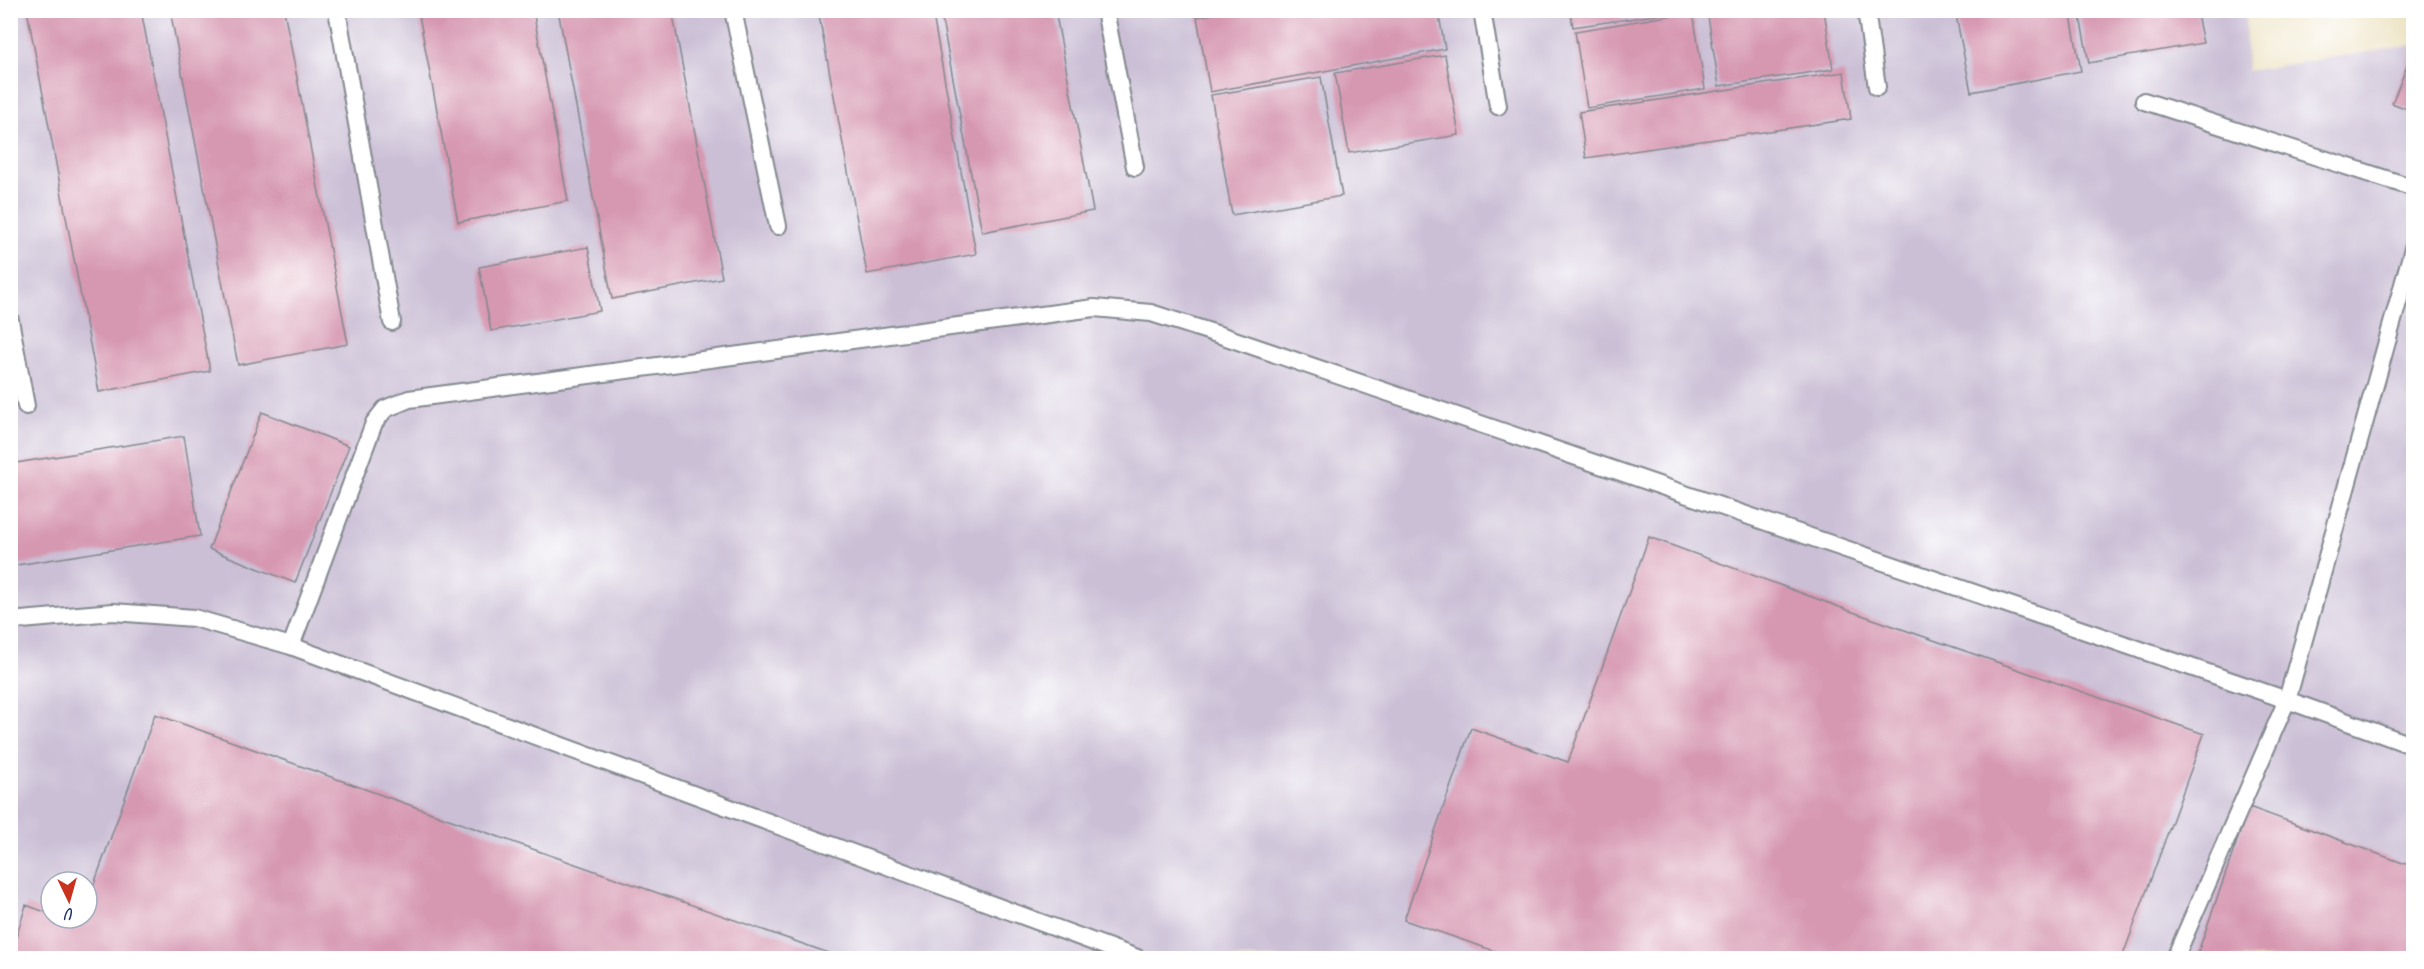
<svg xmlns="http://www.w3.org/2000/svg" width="2424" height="969" viewBox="0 0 2424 969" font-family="Caveat,sans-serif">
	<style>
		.industrial { fill: #cbbfd5; fill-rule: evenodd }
		.building { fill: #d697b0 }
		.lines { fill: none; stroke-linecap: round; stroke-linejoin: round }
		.lane-casing { stroke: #84888f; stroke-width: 20 }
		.lane { stroke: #fff; stroke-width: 16 }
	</style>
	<rect width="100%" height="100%" fill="#fff"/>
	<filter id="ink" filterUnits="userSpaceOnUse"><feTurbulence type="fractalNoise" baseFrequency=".0167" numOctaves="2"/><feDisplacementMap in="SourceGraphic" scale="12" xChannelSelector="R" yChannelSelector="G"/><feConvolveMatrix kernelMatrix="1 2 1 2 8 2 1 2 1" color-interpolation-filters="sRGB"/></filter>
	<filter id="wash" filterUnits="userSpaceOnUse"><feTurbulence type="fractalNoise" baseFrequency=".008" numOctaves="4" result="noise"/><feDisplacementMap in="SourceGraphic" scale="24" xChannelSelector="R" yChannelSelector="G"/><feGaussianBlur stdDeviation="1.35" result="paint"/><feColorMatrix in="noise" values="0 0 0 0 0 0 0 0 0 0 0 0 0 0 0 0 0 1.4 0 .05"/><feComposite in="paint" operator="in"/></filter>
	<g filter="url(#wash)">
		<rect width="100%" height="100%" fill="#ece1c0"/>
		<!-- industrial -->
		<path class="industrial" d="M2245 10 2247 71 2413 45V958H11L10 11ZM51 882H87V918H51Z"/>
		<g id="blocks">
			<!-- building -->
			<path class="building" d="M27 10H141L210 371 99 392Z
				M170 10H284L348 344 238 365Z
				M418 10H533L568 201 458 222Z
				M558 10H672L722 278 612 299Z
				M818 10H932L976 254 867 274Z
				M940 10H1055L1093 211 982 232Z
				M1233 10H1438L1445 49 1210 92 1197 17Z
				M1570 10H1676V12L1573 27Z
				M1707 10H1824L1833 69 1719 86Z
				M1955 10H2070L2081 71 1971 92Z
				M2115 10H2196L2203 43 2089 63 2080 17Z
				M1693 12 1705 89 1587 108 1575 31Z
				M2413 51H2414V112L2392 103Z
				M1445 55 1459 135 1349 153 1335 73Z
				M1844 72 1851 119 1586 158 1579 112Z
				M1321 77 1342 196 1232 215 1211 95Z
				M588 247 600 311 491 331 479 267Z
				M262 412 349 446 295 583 209 549Z
				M184 436 200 536 10 566V464Z
				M1649 537 1850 611 2204 734 2122 958H1515L1404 920 1471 728 1568 762Z
				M155 714 541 852 843 958H10V936L16 938 26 905 51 914V918H61L80 925 82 918H87V904Z
				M2249 807 2414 867V958H2196Z"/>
		</g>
	</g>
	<g filter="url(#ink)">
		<use href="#blocks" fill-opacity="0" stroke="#84888f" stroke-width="1.5"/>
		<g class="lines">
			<defs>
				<path id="lane" d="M337 10 392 322
					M733 10 778 226
					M1105 10 1135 167
					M1482 10 1498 106
					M1866 10 1877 87
					M2144 101 2414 188
					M10 320 26 406
					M10 621 113 612 194 618 291 646 1137 958
					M291 646 374 423 385 409 409 399 1094 308 1151 313 1223 336 2287 700 2414 746
					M2175 958 2287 700 2414 245"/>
			</defs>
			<!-- lane casing -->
			<use href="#lane" class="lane-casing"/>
			<!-- lane -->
			<use href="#lane" class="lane"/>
		</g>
	</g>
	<!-- margin -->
	<rect width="2424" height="969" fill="none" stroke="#fff" stroke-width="36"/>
	<!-- north arrow -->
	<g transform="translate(69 900) rotate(175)"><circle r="28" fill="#ffffff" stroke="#a4acbf" stroke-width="1.5"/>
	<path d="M0-4.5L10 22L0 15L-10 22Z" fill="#c8321e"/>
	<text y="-9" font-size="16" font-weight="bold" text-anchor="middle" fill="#1b2f5e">U</text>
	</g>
</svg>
